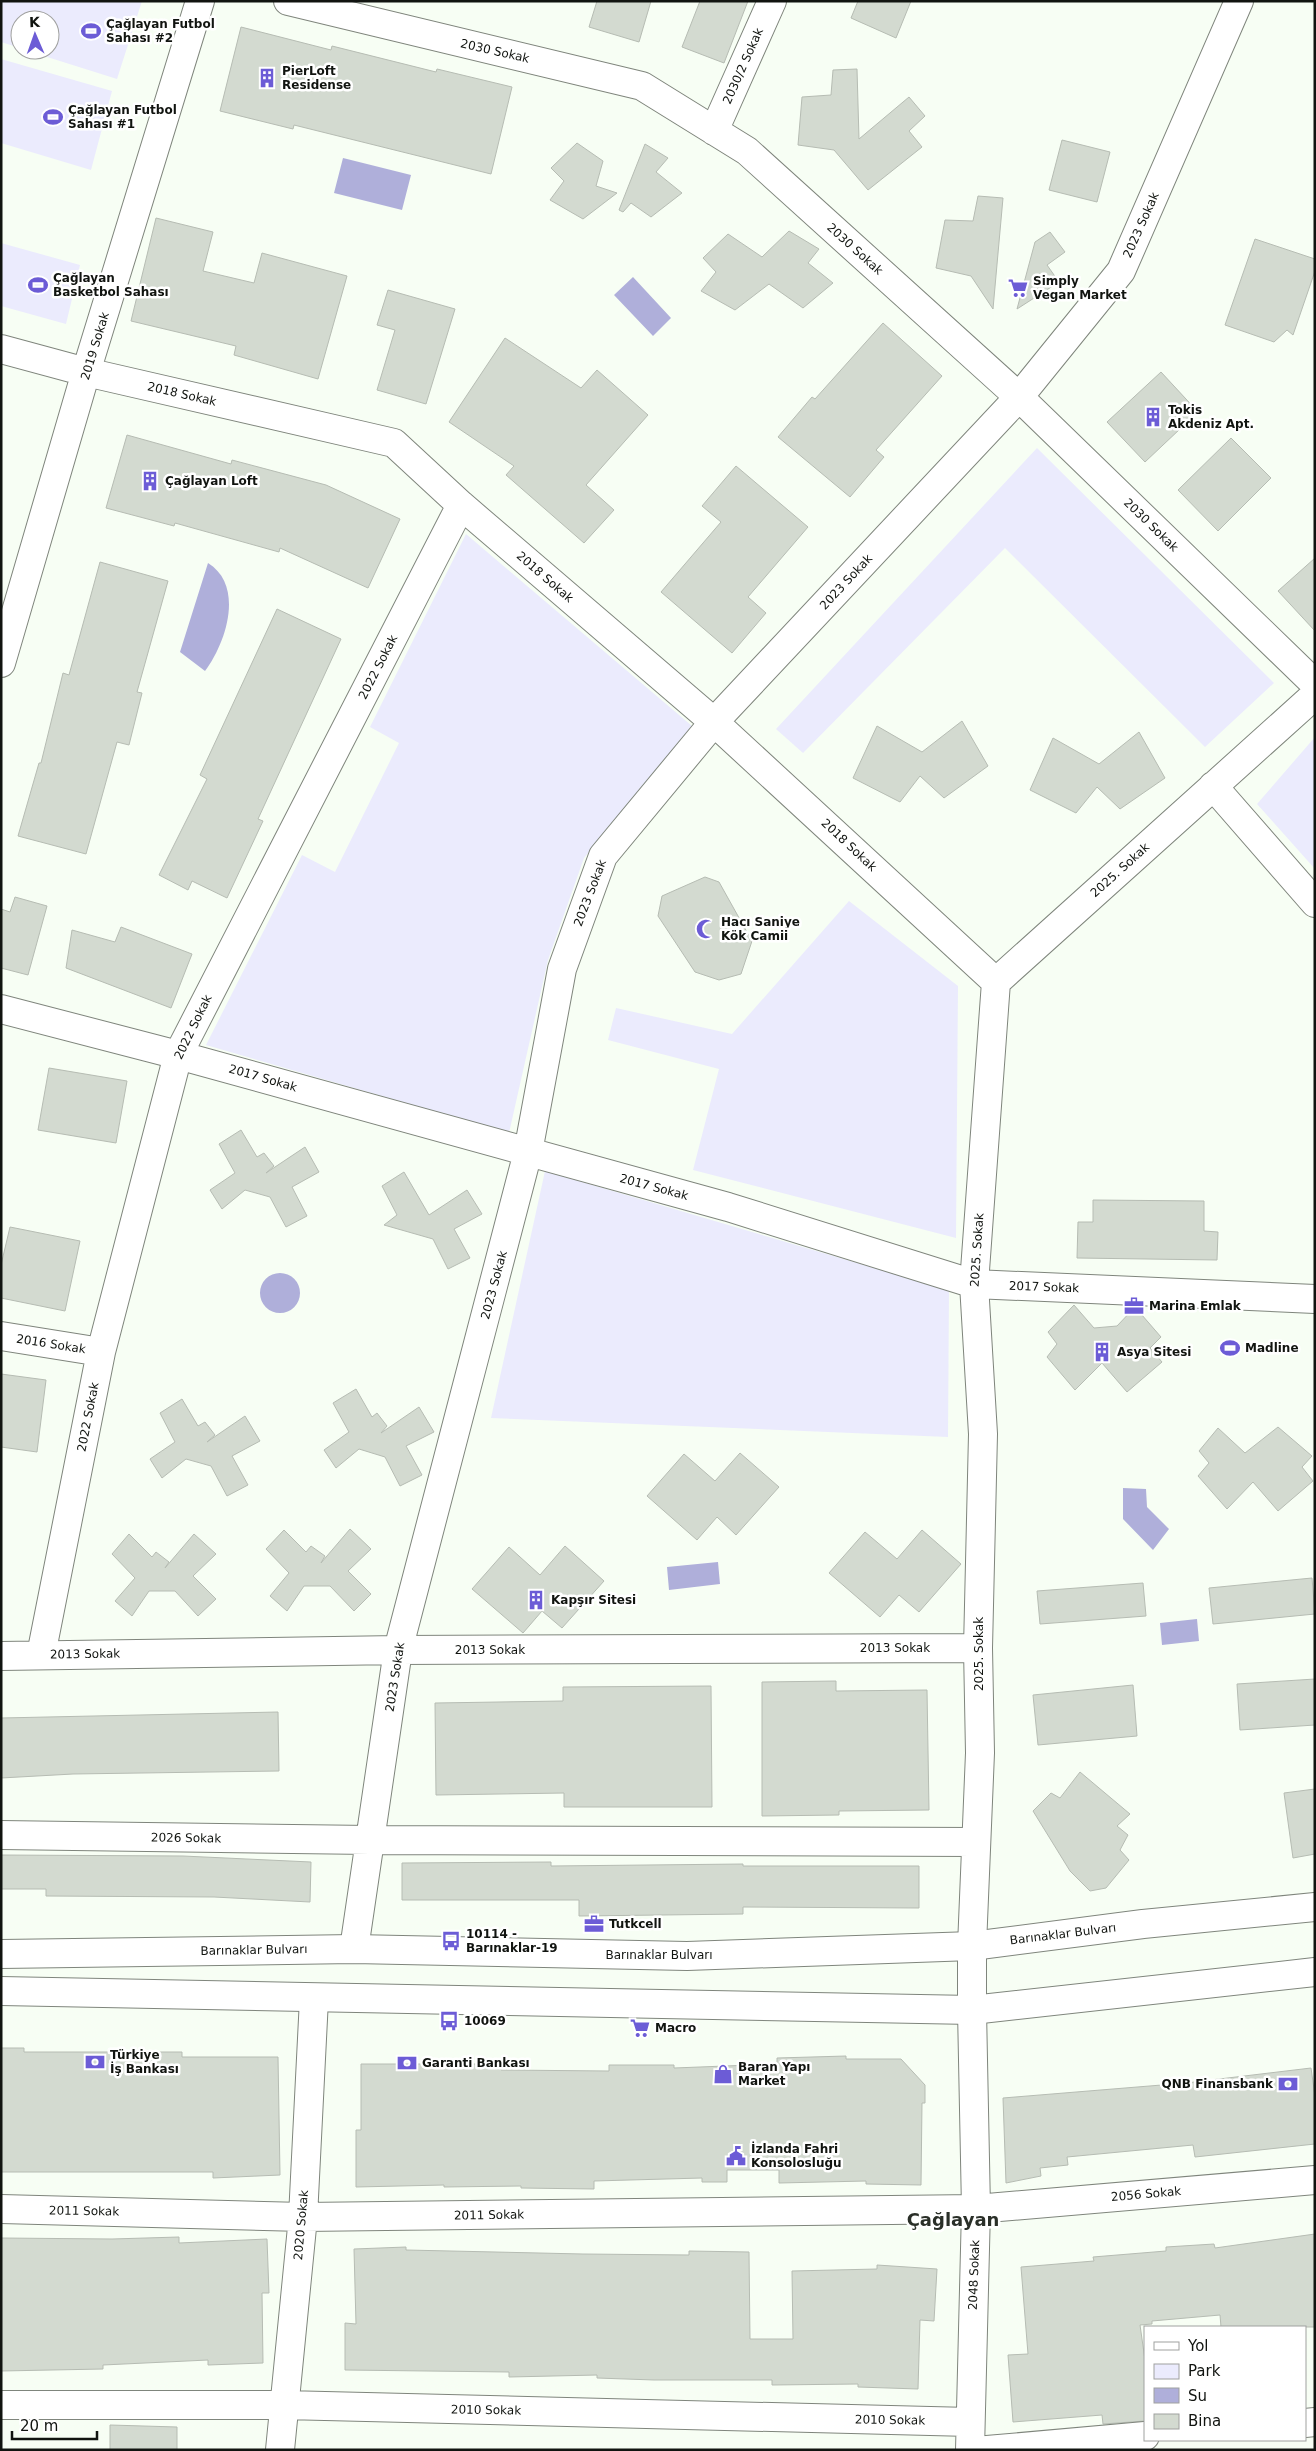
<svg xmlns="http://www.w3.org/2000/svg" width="1316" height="2451" viewBox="0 0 1316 2451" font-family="'DejaVu Sans',sans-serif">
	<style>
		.green { fill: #ebebfd }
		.water { fill: #afafda }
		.building { fill: #d3dad0; stroke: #b6bcb3 }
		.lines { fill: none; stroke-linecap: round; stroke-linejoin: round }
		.street-casing { stroke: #7f857c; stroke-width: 30 }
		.secondary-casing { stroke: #7f857c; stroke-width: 30 }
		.primary-casing { stroke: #7f857c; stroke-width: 30 }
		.street { stroke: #fff; stroke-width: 28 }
		.secondary { stroke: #fff; stroke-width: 28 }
		.primary { stroke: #fff; stroke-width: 28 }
		.labels { text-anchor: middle; stroke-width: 5; stroke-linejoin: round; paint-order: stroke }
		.poi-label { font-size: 12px; font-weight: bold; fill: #111410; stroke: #fff; text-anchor: start }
		.street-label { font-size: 12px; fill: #111410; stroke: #fff }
		.district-label { font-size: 18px; font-weight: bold; fill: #2a2f28; stroke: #fff }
	</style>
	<rect width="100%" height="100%" fill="#f7fef4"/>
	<!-- green -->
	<path class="green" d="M1 1H142L117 79 25 50H50V20H20V48L1 42Z
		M1 59 112 91 91 170 1 143Z
		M1 243 80 265 66 324 1 306Z
		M1037 448 1274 683 1205 747 1005 548 803 753 776 729Z
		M466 534 692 726 584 858 548 960 509 1133 206 1045 302 855 335 872 399 743 370 727Z
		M1315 737V869L1257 804Z
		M849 901 958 986 956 1238 693 1170 719 1069 608 1040 616 1008 732 1034Z
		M545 1171 949 1290 948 1437 491 1418Z"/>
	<!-- water -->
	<path class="water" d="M343 158 411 175 402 210 334 193Z
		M633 277 671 318 653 336 614 295Z
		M208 563C245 586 226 643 205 671L180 652Z
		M260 1293a20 20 0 1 1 40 0a20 20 0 1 1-40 0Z
		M1123 1488 1146 1489 1147 1507 1169 1529 1153 1550 1123 1519Z
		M718 1562 720 1584 669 1590 667 1567Z
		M1197 1619 1199 1641 1162 1645 1160 1623Z"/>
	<!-- building -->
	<path class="building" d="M597 1H651L639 42 589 27Z
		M700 1H748L724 63 682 47Z
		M858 1H911L896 38 851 18Z
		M241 27 331 50 332 46 436 72 437 69 512 87 491 174 294 125 293 129 220 111Z
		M857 69 859 139 909 97 925 116 909 131 922 147 868 190 834 150 798 145 802 97 831 95 833 70Z
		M1062 140 1110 152 1097 202 1049 190Z
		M577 143 603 161 596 186 617 193 583 219 550 200 564 181 551 168Z
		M645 144 668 158 656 172 682 193 651 217 631 203 623 212 619 210Z
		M978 196 1003 198 993 309 971 276 936 268 945 220 973 221Z
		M156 218 213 232 203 271 254 283 262 253 347 276 318 379 234 355 236 346 131 321Z
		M789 231 819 249 808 263 833 283 803 308 769 284 735 310 701 291 716 272 703 258 728 234 762 257Z
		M1050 232 1065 252 1047 265 1059 282 1017 309 1035 242Z
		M1255 239 1315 259V271L1293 335 1287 330 1274 342 1225 325Z
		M388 290 455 309 426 404 377 390 395 330 377 325Z
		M883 323 942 376 876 450 884 457 850 497 778 437 812 397 815 399Z
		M505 338 581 388 597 370 648 415 586 485 614 510 584 543 506 475 514 466 449 422Z
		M1161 372 1198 412 1145 462 1107 422Z
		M127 435 231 464 232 460 326 485 400 519 368 588 280 548 279 552 175 523 174 526 106 508Z
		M1231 438 1271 478 1218 531 1178 490Z
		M736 466 808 527 748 597 766 613 732 653 661 592 721 522 702 506Z
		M1315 558V631L1278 591Z
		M100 562 168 581 137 692 142 693 129 745 117 742 86 854 18 836 39 763H41L63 673 69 675Z
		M277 609 341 639 258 819 263 821 227 898 192 881 188 890 159 875 207 779 200 775Z
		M962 721 988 766 944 798 920 776 900 802 853 778 877 726 922 752Z
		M1139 732 1165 778 1120 809 1097 787 1076 813 1030 790 1053 738 1099 764Z
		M705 877 719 882 752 941 741 974 719 980 695 972 658 916 662 896Z
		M15 897 47 906 28 975 1 968V909L10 912Z
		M121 927 192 954 171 1008 66 968 72 930 115 942Z
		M49 1068 127 1081 116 1143 38 1130Z
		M241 1130 257 1157 264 1153 274 1166 266 1173 305 1147 319 1172 292 1187 307 1216 286 1227 270 1197 245 1190 222 1209 210 1190 235 1173 219 1144Z
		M404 1172 429 1215 467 1190 482 1214 454 1229 470 1258 448 1269 433 1239 384 1225 397 1215 382 1186Z
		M1093 1200 1204 1201V1231L1218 1232 1217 1260 1077 1258 1078 1222H1093Z
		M10 1227 80 1241 65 1311 1 1298V1265Z
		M1074 1305 1094 1328 1117 1326 1135 1307 1161 1337 1150 1348 1162 1362 1127 1392 1102 1363 1075 1390 1047 1357 1057 1344 1048 1332Z
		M1 1374 46 1380 37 1452 1 1447Z
		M356 1389 372 1417 377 1413 387 1426 381 1433 419 1407 434 1432 406 1446 422 1475 400 1486 385 1457 359 1449 336 1468 324 1450 349 1432 333 1403Z
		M182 1399 198 1426 205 1422 215 1435 207 1442 245 1416 260 1441 232 1456 248 1485 227 1496 211 1466 186 1459 162 1478 150 1459 175 1442 160 1413Z
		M1278 1427 1312 1456 1302 1467 1313 1481 1278 1511 1253 1482 1227 1509 1198 1476 1209 1463 1199 1451 1218 1428 1245 1453Z
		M740 1453 779 1487 736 1535 717 1517 697 1540 647 1496 684 1454 715 1481Z
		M350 1529 371 1549 348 1571 371 1594 354 1611 330 1586H304L287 1611 270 1596 289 1573 266 1549 284 1530 306 1552 311 1546 325 1556 321 1563Z
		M922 1530 961 1564 919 1612 899 1595 880 1617 829 1573 865 1532 897 1559Z
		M129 1534 152 1557 156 1552 169 1562 165 1568 194 1534 216 1554 193 1576 216 1599 198 1616 175 1591H149L132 1616 115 1601 135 1578 112 1554Z
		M565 1546 604 1581 562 1628 542 1611 523 1633 472 1589 509 1547 540 1575Z
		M1312 1578 1315 1614 1213 1624 1209 1588Z
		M1143 1583 1146 1616 1040 1624 1037 1591Z
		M1315 1679V1725L1240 1730 1237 1684Z
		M836 1681V1691L927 1690 929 1810 839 1811V1815L762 1816V1682Z
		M1133 1685 1137 1736 1038 1745 1033 1695Z
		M711 1686 712 1807H564V1793L436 1795 435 1703 563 1701V1687Z
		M278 1712 279 1771 73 1774 1 1778V1718Z
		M1080 1772 1130 1814 1117 1826 1128 1835 1120 1850 1129 1860 1106 1888 1090 1891 1070 1871 1033 1811 1051 1793 1060 1798Z
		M1315 1789V1854L1293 1858 1284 1793Z
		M1 1855 183 1856 311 1862 310 1902 214 1897 46 1896V1889H1Z
		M551 1862V1866L743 1864V1866H919V1908L743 1907V1914L579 1916V1900H402V1863Z
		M1 2048H24V2052H182V2057H278L280 2175 213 2178V2172H1Z
		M846 2056V2059H901L925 2085V2103H922L921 2185 866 2184V2181L779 2183V2170H727V2182H702V2178L594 2181V2189L521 2188V2186L444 2187V2185L356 2187V2130H361V2064H501V2070L609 2071V2065H674V2068L777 2064V2058Z
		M1311 2068 1315 2096V2144L1195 2157 1193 2145 1067 2157 1068 2165 1040 2168 1041 2176 1006 2183 1003 2098 1186 2083Z
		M1315 2234V2327H1221L1220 2315 1152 2321V2324L1140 2325 1145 2360V2421L1103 2424 1102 2415 1013 2422 1008 2355 1028 2354 1021 2267 1094 2261 1093 2257 1166 2251V2247L1214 2244 1215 2248Z
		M179 2237V2243L267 2239 269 2293H262L263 2363 208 2365V2360L103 2365V2369L1 2371V2238L112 2239Z
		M406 2247V2250L583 2254 689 2255V2251L749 2252 750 2339H793L792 2271 877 2269V2265L937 2269 934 2321 920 2320 918 2389 858 2387V2384L772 2385V2380H654L597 2378V2375L509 2377V2372L345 2370V2323L356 2324 354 2249Z
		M110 2425 177 2427V2450H110Z"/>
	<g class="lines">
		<defs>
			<path id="street" d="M288 1 642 86 747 151 1019 397 1315 684
				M714 131 772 1
				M1 349 86 372 394 443 461 505 714 722 996 982
				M1 663 86 372 200 1
				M1213 786 1315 903
				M1 1009 178 1055 728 1207 974 1284 1315 1299
				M1 1336 101 1352
				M41 1655 101 1352 178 1055 461 505
				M1 1656 398 1650 978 1648
				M1 1835 370 1840 976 1842
				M972 1946 980 1753 978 1648 983 1434 974 1284 996 982 1315 695
				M354 1949 398 1650 528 1152 562 969 603 856 714 722 1019 397 1121 271 1239 1
				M1 2209 303 2217 976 2209 1315 2180
				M1 2405H284L970 2422
				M1305 2423 1315 2422
				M280 2450 303 2217 314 1999
				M970 2450 976 2209 972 2010
				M987 2450 1145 2436"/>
			<path id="secondary" d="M972 1946V2010"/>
			<path id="primary" d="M1 1954 354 1949 687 1956 972 1946 1143 1924 1315 1907
				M1 1991 972 2010 1315 1972"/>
		</defs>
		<!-- street casing -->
		<use href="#street" class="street-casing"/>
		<!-- secondary casing -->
		<use href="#secondary" class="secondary-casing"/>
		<!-- primary casing -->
		<use href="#primary" class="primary-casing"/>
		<!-- street -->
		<use href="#street" class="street"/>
		<!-- secondary -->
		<use href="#secondary" class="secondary"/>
		<!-- primary -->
		<use href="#primary" class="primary"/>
	</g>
	<!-- icons -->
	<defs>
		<symbol id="stadium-bare" viewBox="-9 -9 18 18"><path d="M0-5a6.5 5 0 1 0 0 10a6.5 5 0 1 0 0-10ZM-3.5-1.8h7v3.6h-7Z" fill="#6c5cd6" stroke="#fff" stroke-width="2.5" paint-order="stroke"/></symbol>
		<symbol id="building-bare" viewBox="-9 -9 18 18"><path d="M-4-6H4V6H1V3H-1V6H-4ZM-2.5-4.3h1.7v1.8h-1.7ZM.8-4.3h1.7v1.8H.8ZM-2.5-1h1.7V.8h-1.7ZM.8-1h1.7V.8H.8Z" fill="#6c5cd6" stroke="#fff" stroke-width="2.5" paint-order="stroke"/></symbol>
		<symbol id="supermarket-bare" viewBox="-9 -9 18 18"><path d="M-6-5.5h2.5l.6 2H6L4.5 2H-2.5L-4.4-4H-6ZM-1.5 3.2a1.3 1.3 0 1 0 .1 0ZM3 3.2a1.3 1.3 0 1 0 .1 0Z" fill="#6c5cd6" stroke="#fff" stroke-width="2.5" paint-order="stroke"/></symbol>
		<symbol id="mosque-bare" viewBox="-9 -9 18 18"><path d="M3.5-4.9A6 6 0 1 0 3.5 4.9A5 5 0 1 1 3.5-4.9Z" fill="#6c5cd6" stroke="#fff" stroke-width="2.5" paint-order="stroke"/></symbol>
		<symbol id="office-bare" viewBox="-9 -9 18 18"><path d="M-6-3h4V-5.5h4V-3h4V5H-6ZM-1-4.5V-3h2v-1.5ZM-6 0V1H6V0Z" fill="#6c5cd6" stroke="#fff" stroke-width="2.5" paint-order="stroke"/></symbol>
		<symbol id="bus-bare" viewBox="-9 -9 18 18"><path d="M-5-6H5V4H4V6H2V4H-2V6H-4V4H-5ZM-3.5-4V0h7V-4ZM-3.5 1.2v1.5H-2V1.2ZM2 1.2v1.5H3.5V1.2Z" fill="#6c5cd6" stroke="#fff" stroke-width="2.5" paint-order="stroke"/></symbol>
		<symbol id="bank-bare" viewBox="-9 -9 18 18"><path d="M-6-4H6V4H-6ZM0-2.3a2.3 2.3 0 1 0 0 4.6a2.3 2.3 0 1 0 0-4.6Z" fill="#6c5cd6" stroke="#fff" stroke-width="2.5" paint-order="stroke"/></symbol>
		<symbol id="shop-bare" viewBox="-9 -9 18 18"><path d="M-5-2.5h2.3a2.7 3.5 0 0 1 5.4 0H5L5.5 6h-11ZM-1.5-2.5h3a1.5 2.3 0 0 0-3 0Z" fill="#6c5cd6" stroke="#fff" stroke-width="2.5" paint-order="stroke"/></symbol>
		<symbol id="civic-bare" viewBox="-9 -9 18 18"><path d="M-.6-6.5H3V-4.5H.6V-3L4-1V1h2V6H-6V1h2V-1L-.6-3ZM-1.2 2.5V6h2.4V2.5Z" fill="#6c5cd6" stroke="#fff" stroke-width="2.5" paint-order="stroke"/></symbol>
	</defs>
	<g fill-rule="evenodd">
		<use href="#stadium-bare" x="77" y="17" width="28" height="28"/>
		<use href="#building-bare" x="253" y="64" width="28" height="28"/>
		<use href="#stadium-bare" x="39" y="103" width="28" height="28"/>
		<use href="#stadium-bare" x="24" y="271" width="28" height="28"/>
		<use href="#supermarket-bare" x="1004" y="274" width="28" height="28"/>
		<use href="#building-bare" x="1139" y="403" width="28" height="28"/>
		<use href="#building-bare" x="136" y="467" width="28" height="28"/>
		<use href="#mosque-bare" x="692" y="915" width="28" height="28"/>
		<use href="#office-bare" x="1120" y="1292" width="28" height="28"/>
		<use href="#stadium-bare" x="1216" y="1334" width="28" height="28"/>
		<use href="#building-bare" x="1088" y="1338" width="28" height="28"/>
		<use href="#building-bare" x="522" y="1586" width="28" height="28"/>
		<use href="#office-bare" x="580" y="1910" width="28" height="28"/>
		<use href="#bus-bare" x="437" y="1927" width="28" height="28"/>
		<use href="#bus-bare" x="435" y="2007" width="28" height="28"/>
		<use href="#supermarket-bare" x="626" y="2014" width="28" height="28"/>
		<use href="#bank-bare" x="81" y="2048" width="28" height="28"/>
		<use href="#bank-bare" x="393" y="2049" width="28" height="28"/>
		<use href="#shop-bare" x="709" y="2060" width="28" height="28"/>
		<use href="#bank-bare" x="1274" y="2070" width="28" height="28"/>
		<use href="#civic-bare" x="722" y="2142" width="28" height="28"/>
	</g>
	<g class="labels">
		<!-- poi labels -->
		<g class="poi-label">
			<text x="106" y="28">Çağlayan Futbol<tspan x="106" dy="14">Sahası #2</tspan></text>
			<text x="282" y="75">PierLoft<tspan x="282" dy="14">Residense</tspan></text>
			<text x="68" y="114">Çağlayan Futbol<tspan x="68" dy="14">Sahası #1</tspan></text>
			<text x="53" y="282">Çağlayan<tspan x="53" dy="14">Basketbol Sahası</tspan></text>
			<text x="1033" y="285">Simply<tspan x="1033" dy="14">Vegan Market</tspan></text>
			<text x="1168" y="414">Tokis<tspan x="1168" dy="14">Akdeniz Apt.</tspan></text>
			<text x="165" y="485">Çağlayan Loft</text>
			<text x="721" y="926">Hacı Saniye<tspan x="721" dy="14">Kök Camii</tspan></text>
			<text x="1149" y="1310">Marina Emlak</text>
			<text x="1245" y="1352">Madline</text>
			<text x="1117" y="1356">Asya Sitesi</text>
			<text x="551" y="1604">Kapşır Sitesi</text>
			<text x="609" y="1928">Tutkcell</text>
			<text x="466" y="1938">10114 -<tspan x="466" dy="14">Barınaklar-19</tspan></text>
			<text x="464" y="2025">10069</text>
			<text x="655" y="2032">Macro</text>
			<text x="110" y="2059">Türkiye<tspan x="110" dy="14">İş Bankası</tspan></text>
			<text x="422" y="2067">Garanti Bankası</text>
			<text x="738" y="2071">Baran Yapı<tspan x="738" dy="14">Market</tspan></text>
			<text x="1273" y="2088" text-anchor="end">QNB Finansbank</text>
			<text x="751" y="2153">İzlanda Fahri<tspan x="751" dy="14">Konsolosluğu</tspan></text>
		</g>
		<!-- street labels -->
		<g class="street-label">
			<text transform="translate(495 51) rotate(13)" y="4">2030 Sokak</text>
			<text transform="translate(743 66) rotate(-66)" y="4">2030/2 Sokak</text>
			<text transform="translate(1141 225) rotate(-66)" y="4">2023 Sokak</text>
			<text transform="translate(855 249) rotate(42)" y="4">2030 Sokak</text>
			<text transform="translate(95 346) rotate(-73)" y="4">2019 Sokak</text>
			<text transform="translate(182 394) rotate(13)" y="4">2018 Sokak</text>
			<text transform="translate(1151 525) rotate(44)" y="4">2030 Sokak</text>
			<text transform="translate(545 577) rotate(41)" y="4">2018 Sokak</text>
			<text transform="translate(846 582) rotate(-47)" y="4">2023 Sokak</text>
			<text transform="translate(378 667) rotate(-63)" y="4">2022 Sokak</text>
			<text transform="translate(849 845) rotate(43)" y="4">2018 Sokak</text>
			<text transform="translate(1120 870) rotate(-42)" y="4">2025. Sokak</text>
			<text transform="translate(590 893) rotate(-69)" y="4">2023 Sokak</text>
			<text transform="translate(193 1027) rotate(-64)" y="4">2022 Sokak</text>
			<text transform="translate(263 1078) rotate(16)" y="4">2017 Sokak</text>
			<text transform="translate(654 1187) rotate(15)" y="4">2017 Sokak</text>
			<text transform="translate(977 1250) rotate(-86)" y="4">2025. Sokak</text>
			<text transform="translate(494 1285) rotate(-75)" y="4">2023 Sokak</text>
			<text transform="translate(1044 1287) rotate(2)" y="4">2017 Sokak</text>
			<text transform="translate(51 1344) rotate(9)" y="4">2016 Sokak</text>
			<text transform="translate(88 1417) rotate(-79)" y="4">2022 Sokak</text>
			<text x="895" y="1652">2013 Sokak</text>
			<text x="490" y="1654">2013 Sokak</text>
			<text transform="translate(85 1654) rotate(-1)" y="4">2013 Sokak</text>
			<text transform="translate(979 1654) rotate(-90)" y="4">2025. Sokak</text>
			<text transform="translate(395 1677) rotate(-81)" y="4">2023 Sokak</text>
			<text transform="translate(186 1838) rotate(1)" y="4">2026 Sokak</text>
			<text transform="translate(1063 1934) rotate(-7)" y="4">Barınaklar Bulvarı</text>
			<text transform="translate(254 1950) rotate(-1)" y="4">Barınaklar Bulvarı</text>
			<text x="659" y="1959">Barınaklar Bulvarı</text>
			<text transform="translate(1146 2194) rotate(-5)" y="4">2056 Sokak</text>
			<text transform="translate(84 2211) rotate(1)" y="4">2011 Sokak</text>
			<text transform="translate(489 2215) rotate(-1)" y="4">2011 Sokak</text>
			<text transform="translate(301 2225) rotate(-85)" y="4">2020 Sokak</text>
			<text transform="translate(974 2275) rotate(-88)" y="4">2048 Sokak</text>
			<text transform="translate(486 2410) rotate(1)" y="4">2010 Sokak</text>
			<text transform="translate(890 2420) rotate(1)" y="4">2010 Sokak</text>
		</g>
		<!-- district labels -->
		<g class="district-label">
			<text x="953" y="2226">Çağlayan</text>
		</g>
	</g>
	<!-- border -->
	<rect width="1316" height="2451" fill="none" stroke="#111410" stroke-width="5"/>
	<!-- legend -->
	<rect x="1144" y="2326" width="162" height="115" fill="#ffffff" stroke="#a0a19f"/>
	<rect x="1154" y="2342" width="25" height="8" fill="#ffffff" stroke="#a0a19f"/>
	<text x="1188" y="2351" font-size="15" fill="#111410">Yol</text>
	<rect x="1154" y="2364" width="25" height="15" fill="#ebebfd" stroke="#a0a19f"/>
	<text x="1188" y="2376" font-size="15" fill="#111410">Park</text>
	<rect x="1154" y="2388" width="25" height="15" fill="#afafda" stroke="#a0a19f"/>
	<text x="1188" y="2401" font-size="15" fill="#111410">Su</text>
	<rect x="1154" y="2414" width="25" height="15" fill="#d3dad0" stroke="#a0a19f"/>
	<text x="1188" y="2426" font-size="15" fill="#111410">Bina</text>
	<!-- north arrow -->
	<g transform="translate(35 35) rotate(358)"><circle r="24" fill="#ffffff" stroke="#a0a19f"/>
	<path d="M0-4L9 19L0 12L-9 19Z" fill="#6c5cd6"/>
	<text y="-8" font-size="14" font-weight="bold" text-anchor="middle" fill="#111410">K</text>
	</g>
	<!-- scale -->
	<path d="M12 2431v8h85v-8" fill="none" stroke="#111410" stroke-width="2.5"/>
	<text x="20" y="2431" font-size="15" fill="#111410" stroke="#ffffff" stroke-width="4" paint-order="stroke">20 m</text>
</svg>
